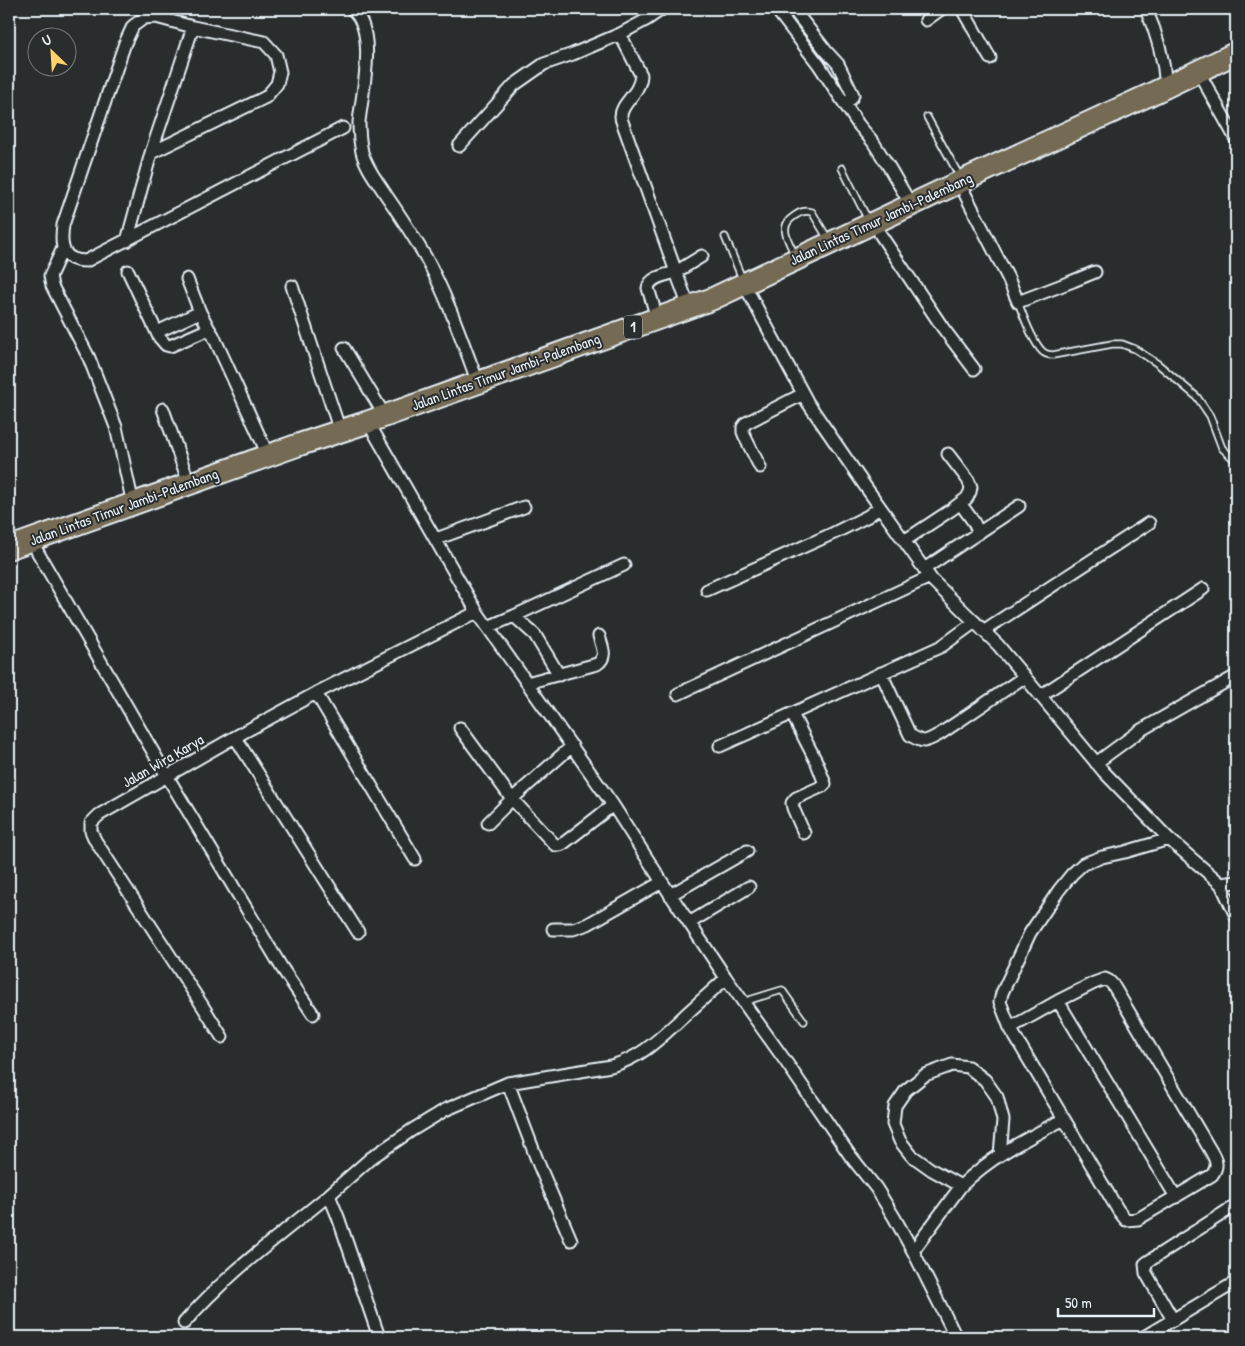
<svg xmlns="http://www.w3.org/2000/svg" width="1245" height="1346" viewBox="0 0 1245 1346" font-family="'Patrick Hand',sans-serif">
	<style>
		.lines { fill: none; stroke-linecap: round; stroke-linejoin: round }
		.lane-casing { stroke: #e8f1f8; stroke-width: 9 }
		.street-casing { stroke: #e8f1f8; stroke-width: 15 }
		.highway-casing { stroke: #e8f1f8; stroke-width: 25 }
		.lane { stroke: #2a2d2e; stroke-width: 5.5 }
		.street { stroke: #2a2d2e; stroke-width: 11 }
		.highway { stroke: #746b52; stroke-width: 21 }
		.labels { text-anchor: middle; stroke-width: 4; stroke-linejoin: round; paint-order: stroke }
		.shield { fill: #2a2d2e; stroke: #afb6bb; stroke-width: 1 }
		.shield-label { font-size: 14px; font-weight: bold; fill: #e8f1f8 }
		.street-label { font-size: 15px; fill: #e8f1f8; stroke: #2a2d2e }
	</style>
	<rect width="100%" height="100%" fill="#2a2d2e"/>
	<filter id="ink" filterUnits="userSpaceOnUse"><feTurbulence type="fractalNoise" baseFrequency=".02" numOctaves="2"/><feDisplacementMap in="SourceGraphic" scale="10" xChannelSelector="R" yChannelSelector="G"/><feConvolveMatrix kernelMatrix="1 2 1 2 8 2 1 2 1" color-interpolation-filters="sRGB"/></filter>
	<g filter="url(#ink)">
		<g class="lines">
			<defs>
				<path id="lane" d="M927 117 960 177
					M842 168 868 220
					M725 237 743 281
					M795 255C789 242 778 227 793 217 800 212 804 210 812 212L828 239
					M1018 302C1023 315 1032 341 1042 351 1045 354 1048 355 1053 355L1112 344H1122L1135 349 1158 364 1197 397 1210 416 1222 448 1236 461
					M743 1002 782 990 804 1021"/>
				<path id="street" d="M352 9C378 31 362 92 359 122 359 132 360 143 362 152 366 168 378 182 386 195 400 215 413 236 425 256 447 296 462 340 478 383
					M776 9 819 65 858 124 873 142 889 167 911 205
					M962 9 990 58
					M1146 9C1157 34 1164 59 1166 86
					M797 14 826 51 838 64 853 95 851 99 844 103
					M926 20 941 9
					M620 34 641 75C640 94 621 103 621 116 621 119 622 122 623 124L676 272 702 256
					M1198 71 1236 139
					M459 146 514 85 544 64 573 54 620 34 646 20 662 9
					M151 153 266 97 277 84 280 72 276 55 264 42 193 27 156 17 144 18 133 26 125 43 63 225C60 246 62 261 86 261L343 128
					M965 194 1008 278 1018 302 1073 281 1095 272
					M880 234 943 328 974 369
					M127 241 151 153 193 27
					M63 248 50 276 52 286 89 358 116 427 133 504
					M128 271 159 337 166 345 170 346 209 329 213 335 268 455
					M187 279 200 312 209 329
					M744 284 808 403 865 486 932 580 998 645 1104 772 1169 839 1221 884 1236 882
					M292 286 340 431
					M657 318 648 288C650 277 666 275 676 272L689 307
					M157 332 200 312
					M344 348 385 416
					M163 409 189 483
					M368 422 477 612 613 805 662 882 726 978 784 1059 849 1154 876 1188 894 1217 913 1251 956 1337
					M760 467 745 437 743 432V427L746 423 803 394
					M960 503 973 521 979 533
					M436 539 524 507
					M904 541 951 510 967 498 970 492 971 487 968 480 948 454
					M37 551 167 776 282 968 313 1014
					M924 569 1019 506
					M707 590 834 533 868 516 880 507
					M514 616 535 635 559 675
					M488 627 514 616 624 565
					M983 631 1149 523
					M881 673 910 735C924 744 926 742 940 734L1024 677
					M527 683 597 664C608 657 602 647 599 636
					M316 693 415 859
					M678 694 930 577
					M1040 696 1203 589
					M792 714 817 763 825 784 823 786 796 798 792 803 793 808 804 833
					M460 728 512 799 555 845H560L564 843 613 805
					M235 737 358 932
					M720 746 942 646 975 622
					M1096 763 1141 730 1236 676
					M488 823 512 799 572 746
					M1221 884 1236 916
					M670 895 747 851
					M689 923 749 887
					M553 929H573L588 924 662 882
					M1058 1001 1176 1197
					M1010 1028 1058 1001 1094 983 1105 979 1109 981 1113 985 1212 1153C1217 1162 1218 1167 1212 1175L1138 1219 1126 1220 1118 1210 1064 1119
					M222 1037 202 1005 95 840 91 831V823L99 815 235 737 316 693 477 612
					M508 1083 539 1165 571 1240
					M961 1186 932 1170 911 1155 900 1141 893 1124 895 1106 906 1090 925 1075 952 1065 968 1067 985 1080 997 1097 1003 1120 1000 1155
					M913 1251 961 1186C990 1157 1028 1138 1064 1119L1010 1028 1000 1002 1002 993 1030 933 1059 890 1072 874 1083 864 1102 857 1125 852 1169 839
					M1173 1320 1146 1273 1145 1264 1149 1261 1236 1205
					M184 1323C226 1274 279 1236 329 1195
					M379 1337 338 1217 329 1195 371 1158 412 1130 445 1110 508 1083 611 1066C641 1058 660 1038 682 1018 696 1005 711 992 726 978
					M1144 1337 1236 1282"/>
				<path id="highway" d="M9 548 298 445 368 422 712 299 962 181 1149 95 1236 53"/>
			</defs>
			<!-- lane casing -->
			<use href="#lane" class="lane-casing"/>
			<!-- street casing -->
			<use href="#street" class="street-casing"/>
			<!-- highway casing -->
			<use href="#highway" class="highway-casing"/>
			<!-- lane -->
			<use href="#lane" class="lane"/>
			<!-- street -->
			<use href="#street" class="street"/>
			<!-- highway -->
			<use href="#highway" class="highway"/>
		</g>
	</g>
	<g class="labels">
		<!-- shield labels -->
		<rect class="shield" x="624" y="315.5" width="18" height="23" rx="4"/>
		<g class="shield-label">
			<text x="633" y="332">1</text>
		</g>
		<!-- street labels -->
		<g class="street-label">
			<text transform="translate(881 219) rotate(-25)" y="5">Jalan Lintas Timur Jambi-Palembang</text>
			<text transform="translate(506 372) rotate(-20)" y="5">Jalan Lintas Timur Jambi-Palembang</text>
			<text transform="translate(124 507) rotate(-20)" y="5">Jalan Lintas Timur Jambi-Palembang</text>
			<text transform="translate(163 761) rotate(-30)" y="5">Jalan Wira Karya</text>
		</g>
	</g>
	<!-- margin -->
	<rect width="1245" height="1346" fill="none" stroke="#2a2d2e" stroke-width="30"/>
	<rect x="15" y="15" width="1215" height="1316" fill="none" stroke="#e8f1f8" stroke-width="2" filter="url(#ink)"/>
	<!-- north arrow -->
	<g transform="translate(52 52) rotate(335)"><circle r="24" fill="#2a2d2e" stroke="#767b7f"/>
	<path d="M0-4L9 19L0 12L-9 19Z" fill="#ffd166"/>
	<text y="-8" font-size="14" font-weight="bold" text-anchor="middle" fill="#e8f1f8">U</text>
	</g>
	<!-- scale -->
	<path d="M1058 1308v8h96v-8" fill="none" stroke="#e8f1f8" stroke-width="2.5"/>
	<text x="1065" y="1308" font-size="15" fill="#e8f1f8" stroke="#2a2d2e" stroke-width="4" paint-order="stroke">50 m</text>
</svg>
